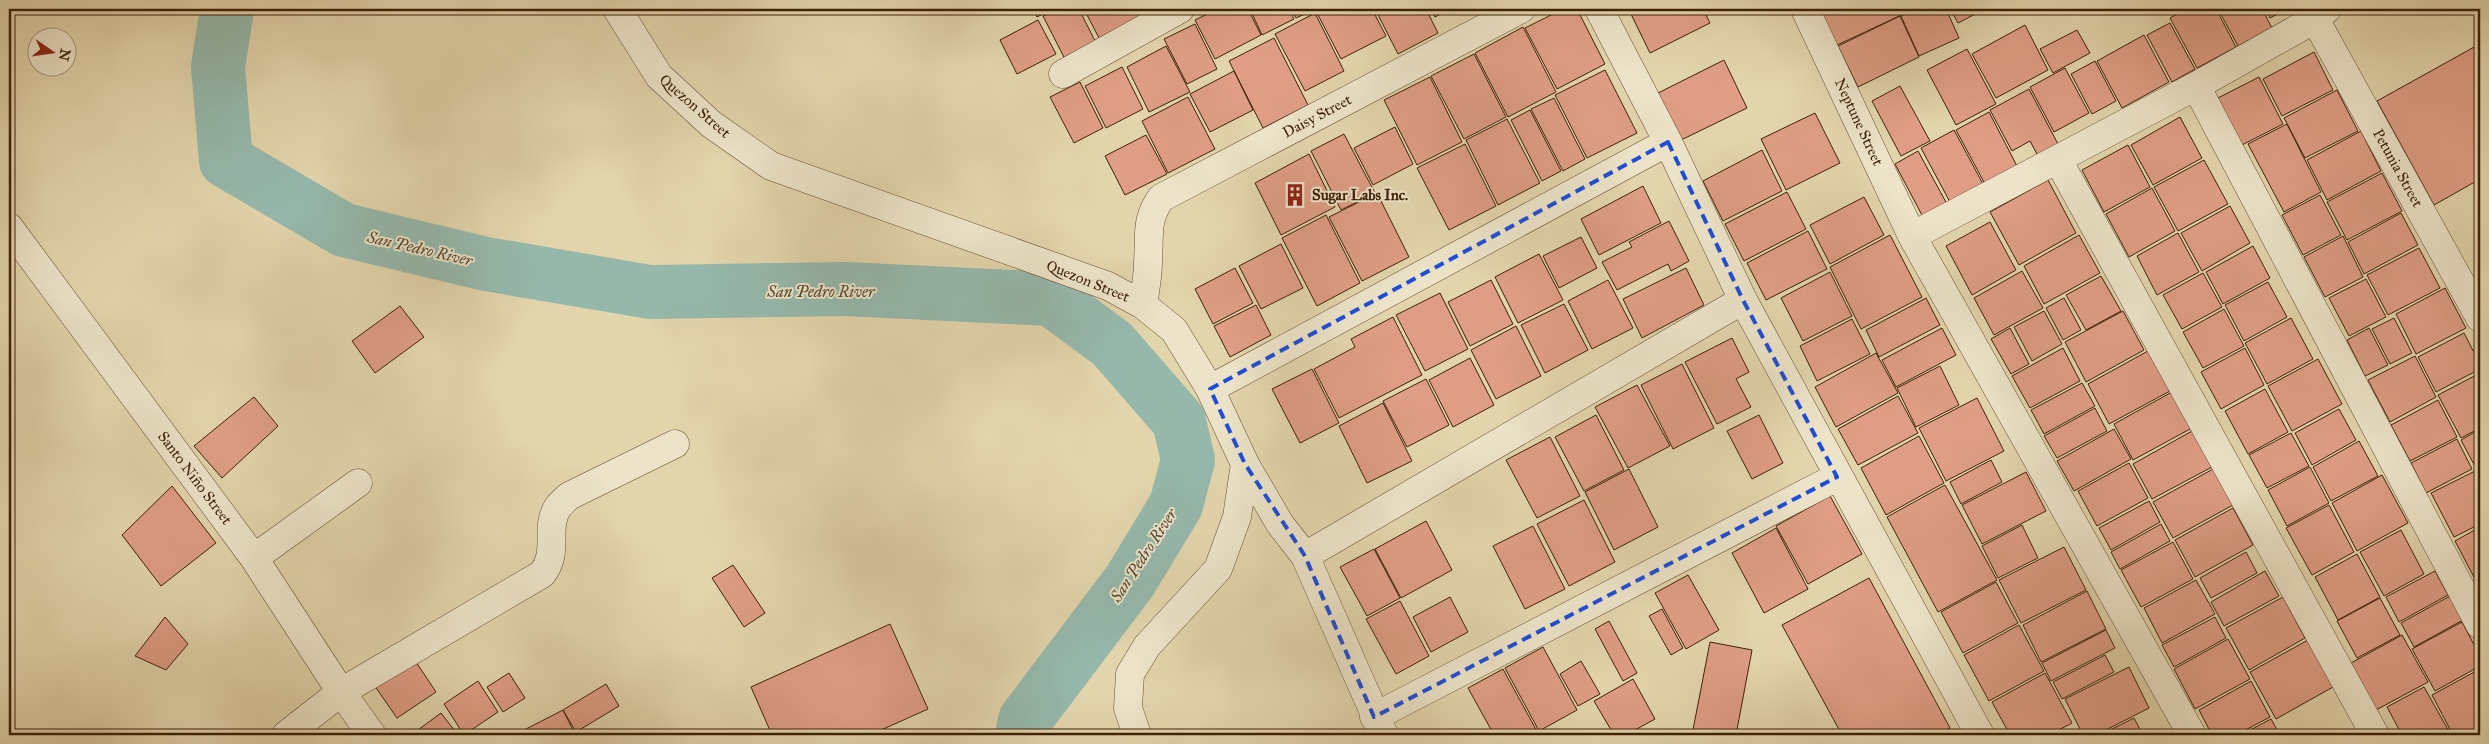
<svg xmlns="http://www.w3.org/2000/svg" width="2489" height="744" viewBox="0 0 2489 744" font-family="'IM FELL Great Primer',serif">
	<style>
		.lines { fill: none; stroke-linecap: round; stroke-linejoin: round }
		.river { stroke: #95b8ab; stroke-width: 54 }
		.building { fill: #de9d84; stroke: #3f210a }
		.minor-casing { stroke: #684e32; stroke-width: 29 }
		.minor { stroke: #ece3c8; stroke-width: 28 }
		.marked { fill: none; stroke: #1d4ed8; stroke-width: 4; stroke-dasharray: 10 6; stroke-linejoin: round }
		.labels { text-anchor: middle; stroke-width: 4; stroke-linejoin: round; paint-order: stroke }
		.street-label { font-size: 15px; fill: #3f210a; stroke: #ece3c8 }
		.poi-label { font-size: 15px; font-weight: bold; fill: #3f210a; stroke: #ece3c8; text-anchor: start }
		.water-label { font-size: 16px; font-style: italic; fill: #544732; stroke: #ece3c8 }
	</style>
	<rect width="100%" height="100%" fill="#e2d4ab"/>
	<filter id="stains"><feTurbulence type="fractalNoise" baseFrequency=".004" numOctaves="4"/><feColorMatrix values="0 0 0 0 .2 0 0 0 0 .09 0 0 0 0 .02 0 0 0 .5 -.17"/></filter>
	<radialGradient id="worn" r=".72"><stop offset=".6" stop-color="#630" stop-opacity="0"/><stop offset="1" stop-color="#630" stop-opacity=".3"/></radialGradient>
	<g class="lines">
		<!-- river -->
		<path class="river" d="M227 9 218 67 226 161 344 230 486 264 650 292 846 289 1051 299 1112 344 1179 421 1188 460 1176 505 1130 581 1025 720 1022 735"/>
	</g>
	<!-- building -->
	<path class="building" d="M1032 9H1053L1037 17Z
		M1058 9H1079L1099 49 1068 65 1043 16Z
		M1084 9H1146L1148 13 1099 38Z
		M1218 9H1248L1261 35 1215 59 1195 20Z
		M1250 9H1289L1294 19 1262 35Z
		M1292 9H1316L1296 18Z
		M1325 9H1372L1386 36 1341 59 1317 13Z
		M1375 9H1426L1438 33 1398 54Z
		M1431 9H1450L1435 17Z
		M1563 9H1577L1605 64 1557 89 1525 28Z
		M1632 9H1703L1710 23 1650 53 1629 10Z
		M1817 9H1909L1910 11 1835 46Z
		M1909 9H1946L1959 38 1919 56 1901 16 1910 12Z
		M1950 9H1985L1958 23Z
		M2187 9H2216L2236 47 2197 68 2170 18Z
		M2218 9H2262L2272 28 2238 46Z
		M2265 9H2287L2270 18Z
		M1315 13 1344 71 1305 91 1275 34Z
		M1900 16 1919 57 1858 87 1838 46Z
		M1038 20 1056 54 1017 74 1000 40Z
		M2170 23 2195 69 2172 82 2147 35Z
		M1195 24 1217 69 1187 84 1164 39Z
		M2025 25 2048 70 1996 98 1972 54Z
		M1523 27 1556 92 1508 117 1475 53Z
		M2077 30 2090 53 2053 73 2040 49Z
		M2144 35 2169 82 2122 108 2097 61Z
		M1274 38 1308 105 1263 128 1229 61Z
		M1166 46 1190 92 1149 112 1127 67Z
		M2476 46 2480 53V179L2434 205 2377 101Z
		M1967 49 1996 104 1956 125 1927 70Z
		M2314 52 2333 90 2282 116 2263 79Z
		M1474 54 1506 117 1464 139 1431 76Z
		M1724 60 1747 108 1681 140 1658 93Z
		M2095 61 2116 101 2092 114 2071 74Z
		M1122 67 1143 109 1106 128 1085 86Z
		M2065 68 2089 113 2054 132 2030 87Z
		M1605 70 1637 133 1587 158 1555 95Z
		M1234 71 1253 110 1210 132 1190 94Z
		M1430 77 1462 142 1417 165 1384 100Z
		M2259 77 2283 124 2240 146 2216 99Z
		M1080 82 1103 128 1074 143 1050 97Z
		M1900 86 1930 141 1901 156 1872 101Z
		M2029 89 2058 144 2038 156 2030 141 2012 151 1990 110Z
		M2337 90 2358 131 2305 158 2284 118Z
		M1188 97 1215 149 1168 173 1142 121Z
		M1554 98 1585 159 1563 171 1531 109Z
		M1530 110 1561 171 1542 181 1511 120Z
		M1989 112 2017 166 1985 184 1956 130Z
		M1815 113 1840 163 1786 190 1761 139Z
		M2180 117 2202 158 2153 185 2131 145Z
		M1507 119 1540 183 1498 205 1466 140Z
		M2287 124 2321 192 2284 212 2248 144Z
		M1395 127 1413 164 1373 185 1354 148Z
		M1954 130 1984 186 1951 204 1921 148Z
		M2361 131 2381 171 2327 200 2307 160Z
		M1344 134 1375 193 1341 210 1311 151Z
		M1146 135 1167 174 1125 195 1105 156Z
		M1465 144 1496 206 1449 230 1417 168Z
		M2128 145 2150 187 2104 212 2082 170Z
		M1762 150 1782 191 1723 221 1703 181Z
		M1918 151 1947 204 1923 217 1895 164Z
		M1309 154 1335 207 1281 235 1255 183Z
		M2204 160 2228 204 2178 231 2154 187Z
		M2382 173 2402 211 2347 240 2327 202Z
		M2048 180 2076 233 2019 265 1990 212Z
		M1643 186 1661 223 1599 255 1581 219Z
		M2152 188 2175 231 2129 257 2106 214Z
		M1787 192 1806 229 1744 261 1725 224Z
		M1377 193 1409 257 1362 281 1329 217Z
		M2320 195 2341 235 2303 255 2282 215Z
		M1864 197 1884 235 1830 264 1810 225Z
		M2230 206 2250 243 2202 271 2181 233Z
		M2401 213 2418 245 2364 274 2348 242Z
		M1326 215 1360 283 1317 306 1282 238Z
		M1669 221 1689 261 1671 271 1668 264 1617 290 1602 262 1632 247 1629 242Z
		M1990 222 2016 270 1972 295 1946 246Z
		M1808 231 1827 269 1766 300 1747 263Z
		M2178 233 2199 272 2157 295 2137 256Z
		M1890 235 1922 297 1861 329 1830 267Z
		M2079 235 2100 273 2044 304 2024 266Z
		M2343 236 2363 277 2325 297 2304 257Z
		M1581 237 1597 268 1559 288 1543 256Z
		M1281 244 1303 288 1261 309 1239 266Z
		M2253 246 2270 278 2223 304 2206 272Z
		M2419 248 2440 288 2388 315 2367 275Z
		M1539 254 1563 300 1518 323 1495 277Z
		M1235 268 1253 303 1213 324 1195 289Z
		M1686 268 1704 305 1642 338 1623 299Z
		M2022 271 2043 308 1994 335 1974 298Z
		M1830 272 1852 316 1803 341 1781 298Z
		M2203 273 2222 307 2182 329 2163 295Z
		M2101 276 2121 311 2086 330 2066 295Z
		M2366 279 2386 317 2349 336 2329 298Z
		M1491 280 1513 324 1470 346 1448 302Z
		M1608 280 1633 328 1592 349 1568 301Z
		M2268 282 2287 317 2244 341 2225 305Z
		M2445 288 2466 328 2416 354 2396 314Z
		M1440 293 1468 349 1425 371 1396 315Z
		M1926 298 1940 325 1879 357 1866 330Z
		M2064 298 2081 330 2063 340 2046 308Z
		M1564 304 1588 350 1545 373 1521 325Z
		M1256 305 1271 335 1230 357 1214 326Z
		M400 306 424 337 375 373 352 341Z
		M2224 309 2244 346 2203 368 2183 332Z
		M2044 311 2062 344 2032 361 2014 327Z
		M2123 311 2144 350 2086 382 2065 342Z
		M1393 317 1422 375 1339 418 1314 369 1355 347 1351 339Z
		M2291 318 2313 359 2267 384 2245 343Z
		M2394 318 2412 353 2390 364 2372 329Z
		M1852 319 1870 354 1817 381 1800 346Z
		M1516 326 1541 376 1496 399 1471 350Z
		M1942 328 1956 355 1896 387 1882 360Z
		M2010 328 2029 364 2011 374 1991 339Z
		M2369 328 2388 365 2365 376 2347 340Z
		M2464 333 2480 364V369L2436 392 2418 357Z
		M1732 338 1749 372 1736 379 1751 407 1717 424 1685 362Z
		M2063 348 2080 381 2030 408 2012 376Z
		M2245 348 2264 385 2221 409 2201 372Z
		M2148 351 2170 391 2109 424 2088 384Z
		M1876 353 1898 393 1836 427 1815 387Z
		M2415 356 2436 397 2390 422 2368 380Z
		M1470 358 1494 405 1453 427 1429 380Z
		M2318 359 2342 404 2292 431 2268 386Z
		M1682 364 1714 428 1673 449 1641 385Z
		M1940 366 1959 405 1916 427 1897 388Z
		M1312 369 1339 423 1300 443 1272 389Z
		M2480 373V428L2461 438 2438 395Z
		M1426 379 1449 425 1407 447 1383 401Z
		M2082 383 2095 406 2044 434 2031 410Z
		M1637 385 1670 446 1628 468 1595 407Z
		M2265 389 2288 432 2248 454 2225 411Z
		M2172 392 2192 428 2133 460 2114 424Z
		M1898 396 1918 433 1858 465 1838 429Z
		M254 397 278 426 222 478 194 446Z
		M1977 398 2004 451 1946 481 1919 428Z
		M2438 400 2457 437 2410 461 2391 425Z
		M1383 403 1412 461 1367 483 1339 426Z
		M2095 408 2107 431 2057 458 2044 436Z
		M2339 409 2356 440 2312 465 2295 433Z
		M1596 415 1624 470 1584 491 1555 437Z
		M1759 415 1783 463 1752 479 1727 431Z
		M2114 429 2131 459 2074 491 2057 461Z
		M2480 429V473L2479 474 2461 440Z
		M2192 431 2212 467 2152 499 2133 464Z
		M2291 433 2309 466 2267 488 2249 455Z
		M1919 436 1944 483 1886 515 1861 468Z
		M1550 437 1580 496 1537 518 1506 460Z
		M2457 439 2472 469 2426 493 2411 463Z
		M2359 441 2378 476 2331 501 2313 467Z
		M1991 460 2002 482 1961 504 1950 482Z
		M2129 463 2148 498 2097 526 2078 491Z
		M2310 467 2329 503 2287 526 2268 490Z
		M1629 469 1658 527 1614 550 1585 492Z
		M2213 469 2233 505 2173 538 2153 502Z
		M2475 471 2480 482V524L2454 537 2431 493Z
		M2026 472 2046 511 1982 544 1962 505Z
		M2382 475 2408 523 2357 551 2332 503Z
		M1945 485 1997 580 1938 612 1887 517Z
		M172 486 216 543 161 586 122 535Z
		M1830 496 1862 554 1808 584 1776 526Z
		M1584 500 1615 562 1569 586 1537 524Z
		M2149 501 2160 522 2111 550 2099 528Z
		M2329 505 2354 552 2312 575 2286 528Z
		M2233 508 2253 545 2195 577 2175 540Z
		M1426 521 1452 570 1401 598 1375 549Z
		M2161 524 2170 541 2120 569 2111 552Z
		M2022 525 2038 558 1998 578 1982 546Z
		M1533 526 1565 589 1525 609 1493 546Z
		M2480 527V576L2475 579 2455 541Z
		M1776 528 1808 589 1764 613 1732 553Z
		M2401 530 2424 574 2384 596 2360 552Z
		M2173 542 2193 579 2141 607 2121 570Z
		M2064 547 2086 590 2021 623 1999 580Z
		M1374 549 1400 598 1367 616 1340 567Z
		M2246 552 2257 573 2211 598 2200 578Z
		M2357 554 2380 597 2338 620 2315 577Z
		M733 565 765 613 744 627 712 578Z
		M2265 571 2279 596 2224 626 2211 602Z
		M2435 571 2448 595 2399 622 2386 597Z
		M1688 575 1719 630 1686 649 1655 593Z
		M2480 576V589L2475 579Z
		M1869 578 1950 728 1937 735H1842L1782 625Z
		M2196 580 2215 614 2162 643 2144 608Z
		M1996 582 2018 623 1963 653 1941 612Z
		M2087 591 2106 629 2041 662 2023 625Z
		M2450 596 2463 620 2414 647 2401 623Z
		M1450 597 1468 632 1431 652 1413 617Z
		M2283 597 2305 638 2249 670 2226 628Z
		M2380 598 2400 635 2357 658 2337 621Z
		M1400 601 1429 656 1396 674 1366 619Z
		M1662 609 1683 648 1671 655 1649 616Z
		M165 617 188 644 166 670 135 656Z
		M2215 617 2226 638 2174 667 2162 645Z
		M1609 621 1637 673 1623 681 1595 629Z
		M2462 622 2480 656V666L2435 691 2412 649Z
		M890 624 928 709 870 735H772L751 687Z
		M2019 625 2044 671 1989 701 1964 655Z
		M2106 630 2115 648 2051 681 2042 663Z
		M2402 635 2428 682 2376 710 2351 663Z
		M2228 639 2250 679 2195 709 2174 669Z
		M2308 640 2333 687 2276 719 2250 672Z
		M1710 642 1752 650 1736 735H1692Z
		M1543 647 1577 710 1539 731 1505 668Z
		M2105 655 2114 672 2062 699 2053 682Z
		M414 659 436 692 397 718 374 685Z
		M1581 661 1600 694 1578 706 1560 674Z
		M2129 667 2149 708 2096 735H2083L2065 699Z
		M1503 669 1539 735H1494L1468 688Z
		M2476 671 2480 679V731L2472 735H2453L2432 695Z
		M509 673 525 698 503 712 487 687Z
		M2045 673 2072 723 2049 735H2010L1992 702Z
		M1633 679 1655 719 1626 735H1614L1594 701Z
		M478 681 498 712 464 735 444 704Z
		M2251 681 2270 717 2236 735H2212L2199 710Z
		M606 684 619 706 576 732 563 710Z
		M2424 687 2450 733 2446 735H2402L2387 707Z
		M563 710 573 730 563 735H529L526 729Z
		M441 713 458 735H411Z
		M2134 718 2143 735H2100Z
		M2271 719 2280 735H2241Z"/>
	<g class="lines">
		<defs>
			<path id="minor" d="M617 9 659 76 711 124 771 166 1108 286 1143 305 1174 330 1210 389 1245 464 1237 517 1218 569 1147 646 1130 674 1128 708 1137 735
				M1599 9 1668 142 1743 300 1980 735
				M1805 9 1912 236 2192 735
				M2315 19 2480 318
				M1063 74 1180 9
				M2196 86 2480 625
				M2058 160 2375 735
				M9 227 254 558 341 692 372 735
				M1912 236 2196 86 2315 19 2327 9
				M1143 305C1145 291 1148 276 1148 262 1150 235 1145 221 1161 198L1521 9
				M1210 389 1668 142
				M1245 464 1280 524 1305 556 1384 735
				M1305 556 1743 300
				M254 558 358 483
				M1374 717 1837 477
				M286 735 341 692 542 574C560 552 544 528 558 507 561 503 566 499 569 496L675 444"/>
		</defs>
		<!-- minor casing -->
		<use href="#minor" class="minor-casing"/>
		<!-- minor -->
		<use href="#minor" class="minor"/>
	</g>
	<!-- marked area -->
	<path class="marked" d="M1668 142 1743 300 1837 477 1374 717 1305 556 1245 464 1210 389Z"/>
	<!-- icons -->
	<defs>
		<symbol id="building-bare" viewBox="-9 -9 18 18"><path d="M-4-6H4V6H1V3H-1V6H-4ZM-2.5-4.3h1.7v1.8h-1.7ZM.8-4.3h1.7v1.8H.8ZM-2.5-1h1.7V.8h-1.7ZM.8-1h1.7V.8H.8Z" fill="#8f2418" stroke="#ece3c8" stroke-width="2.5" paint-order="stroke"/></symbol>
	</defs>
	<g fill-rule="evenodd">
		<use href="#building-bare" x="1279" y="179" width="32" height="32"/>
	</g>
	<g class="labels">
		<!-- street labels -->
		<g class="street-label">
			<text transform="translate(695 106) rotate(41)" y="5">Quezon Street</text>
			<text transform="translate(1317 116) rotate(-28)" y="5">Daisy Street</text>
			<text transform="translate(1859 122) rotate(65)" y="5">Neptune Street</text>
			<text transform="translate(2398 168) rotate(61)" y="5">Petunia Street</text>
			<text transform="translate(1088 281) rotate(22)" y="5">Quezon Street</text>
			<text transform="translate(195 478) rotate(53)" y="5">Santo Niño Street</text>
		</g>
		<!-- poi labels -->
		<g class="poi-label">
			<text x="1312" y="200">Sugar Labs Inc.</text>
		</g>
		<!-- water labels -->
		<g class="water-label">
			<text transform="translate(420 248) rotate(13)" y="6">San Pedro River</text>
			<text x="821" y="297">San Pedro River</text>
			<text transform="translate(1143 555) rotate(-57)" y="6">San Pedro River</text>
		</g>
	</g>
	<!-- margin -->
	<rect width="2489" height="744" fill="none" stroke="#e2d4ab" stroke-width="30"/>
	<rect x="10" y="10" width="2469" height="724" fill="none" stroke="#3f210a" stroke-width="2.5"/>
	<rect x="15" y="15" width="2459" height="714" fill="none" stroke="#3f210a"/>
	<!-- north arrow -->
	<g transform="translate(52 52) rotate(103)"><circle r="24" fill="#ece3c8" stroke="#a7957c"/>
	<path d="M0-4L9 19L0 12L-9 19Z" fill="#8f2418"/>
	<text y="-8" font-size="14" font-weight="bold" text-anchor="middle" fill="#3f210a">N</text>
	</g>
	<rect width="100%" height="100%" filter="url(#stains)"/>
	<rect width="100%" height="100%" fill="url(#worn)"/>
</svg>
